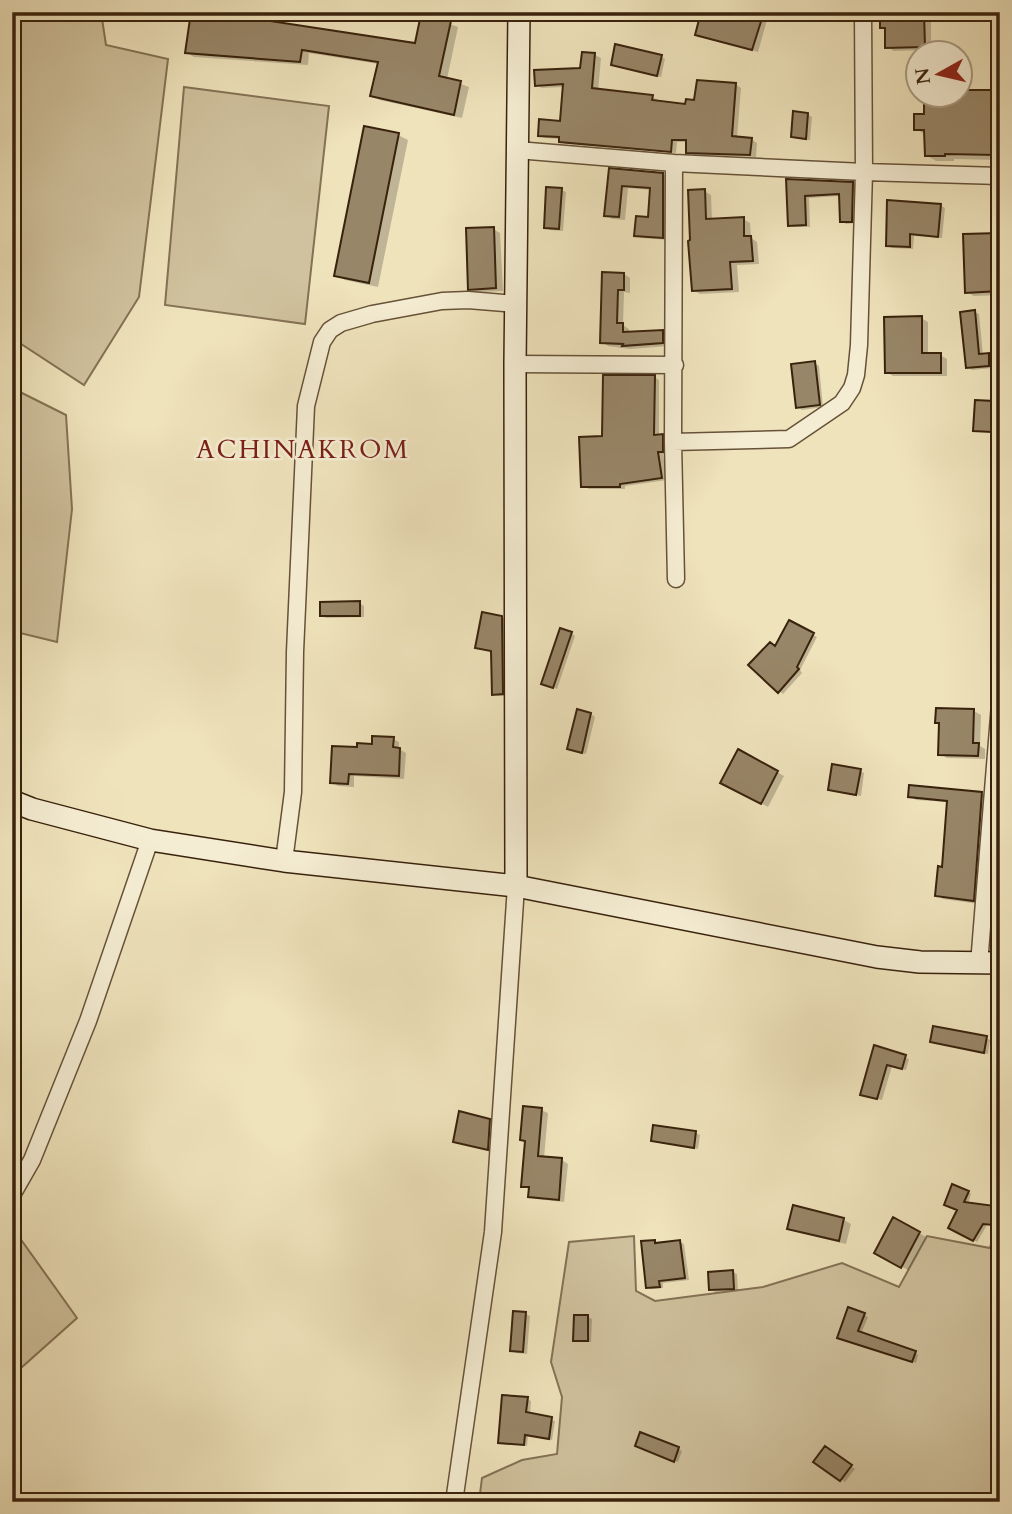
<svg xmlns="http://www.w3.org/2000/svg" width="1012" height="1514" viewBox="0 0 1012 1514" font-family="Cardo,serif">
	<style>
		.green { fill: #d0c29e; stroke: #847255; stroke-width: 2 }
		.shadow { fill: #0003 }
		.building { fill: #988668; stroke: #39220c; stroke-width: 2 }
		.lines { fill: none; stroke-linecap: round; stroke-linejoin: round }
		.street-casing { stroke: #665238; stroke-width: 19 }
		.secondary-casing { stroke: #39220c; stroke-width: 24 }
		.street { stroke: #f5edd3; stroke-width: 16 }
		.secondary { stroke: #f5edd3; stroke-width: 21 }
		.labels { text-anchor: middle; stroke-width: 5; stroke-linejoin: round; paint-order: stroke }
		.quarter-label { font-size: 26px; letter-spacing: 2px; fill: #7a1f14; stroke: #f5edd3 }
	</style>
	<rect width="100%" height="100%" fill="#efe3bc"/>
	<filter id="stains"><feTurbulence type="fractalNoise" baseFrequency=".00286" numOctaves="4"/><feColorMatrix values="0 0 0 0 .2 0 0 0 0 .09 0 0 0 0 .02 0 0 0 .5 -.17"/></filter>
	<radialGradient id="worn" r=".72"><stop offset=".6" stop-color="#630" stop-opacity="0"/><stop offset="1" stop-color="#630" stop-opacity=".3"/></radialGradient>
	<!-- green -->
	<path class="green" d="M12 12H101L106 45 168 59 139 297 84 385 12 338Z
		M184 87 329 106 305 324 165 305Z
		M12 388 66 415 72 509 57 642 12 631Z
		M1000 1212V1502H613L588 1500 587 1502H479L482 1478 522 1460 557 1454 562 1397 551 1362 569 1242 634 1236 636 1291 655 1301 763 1287 842 1263 899 1287 927 1236 990 1248Z
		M12 1227 77 1318 12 1376Z"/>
	<!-- shadow -->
	<path class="shadow" d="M377 12H436L435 19 458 27 447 79 469 87 462 118 380 100 372 96 379 64 309 53 308 65 194 57 187 53 416 45 422 19Z
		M577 12H636L635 22Z
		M696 12H836L835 20 769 13 758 52 697 34 700 24 694 20Z
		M882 12H931V50L894 51 887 47V29L882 27Z
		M583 54 595 55 601 58 598 91 652 97 658 100 657 102 687 106 735 84 741 88 737 138 751 139 757 143 756 157 694 155 688 152 687 142H677L676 153 566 144 561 139 545 138 539 135 562 123 564 87 542 88 537 85 582 69Z
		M661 57 665 59 661 77 613 64Z
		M960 92H996L1000 94V160L954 159V161H936L926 155V135L916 129 926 116 960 94Z
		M807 114 812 117 810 140 797 139 792 137Z
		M398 135 408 140 378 287 345 280 336 275Z
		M610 170 663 174 669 178V240L642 238 636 235 649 219 652 190 628 188 625 220 612 219 606 215Z
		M788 181 853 184 857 186 856 223 846 224 842 221 840 196 809 198 810 227H794L789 225Z
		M561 190 566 192 563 231 550 230 546 227Z
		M704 191 711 195 712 220 743 219 750 223 751 238 757 242 759 264 737 265 739 292 700 294 693 290Z
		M940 205 945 208 942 238 914 236 913 249 892 248 887 245Z
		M493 229 500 233 503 291 477 292 470 288Z
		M1000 234V295L974 296 967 292Z
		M604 274H624L630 278V293L624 292 623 325 629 329V334L662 332 669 335V346L630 349 608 346 602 342Z
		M974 312 979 314 983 355 993 357V368L972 370 967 367Z
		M921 318 928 322V355H940L947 359V376H893L886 372Z
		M814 363 819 366 823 407 802 410 798 407Z
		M654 377 659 380V436L668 439V454H663L667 480 625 486V489H589L583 486 604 437Z
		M993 403 998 406 996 434 975 430Z
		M359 603 364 606V617L326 618 321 615Z
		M502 617 506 620V696H498L494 694 493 652 477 648Z
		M790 622 817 637 800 670 802 673 783 694 779 691 776 648Z
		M571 633 575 636 557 689 547 685Z
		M974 711 981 715 980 746 985 749V759L947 758 940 754V724L937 722Z
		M591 714 595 717 586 754 573 751Z
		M393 739 399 742V749L406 753 404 779 354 776V787L338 786 332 782 358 749Z
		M739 751 784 776 768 807 722 782Z
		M860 771 864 773 861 796 829 789Z
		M982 794 988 797 979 904 943 899 937 895 943 869 948 802 916 800 910 796Z
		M1000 863V935L994 932Z
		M986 1038 990 1040 988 1054 932 1041Z
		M875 1048 909 1059 906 1070 892 1066 882 1100 866 1096Z
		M541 1110 548 1113 544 1158 562 1160 568 1164 564 1202 536 1199 530 1196 529 1189 523 1186 527 1142 522 1139Z
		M489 1121 494 1123 492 1151 459 1143Z
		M696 1133 700 1135 698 1149 653 1140Z
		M968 1192 971 1194 968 1204 998 1210 996 1226 987 1225 977 1242 951 1227Z
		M794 1208 844 1220 851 1224 846 1244 796 1232 789 1228Z
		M894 1219 926 1237 908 1270 876 1253Z
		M654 1242 659 1244 680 1242 684 1244 689 1280 663 1283V1288L651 1289 647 1287Z
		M733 1272 737 1274 738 1290 715 1292 711 1289Z
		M526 1314 530 1316 527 1354 516 1353 511 1350Z
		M864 1315 868 1317 861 1334 915 1353 918 1355 916 1363 843 1339Z
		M588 1317 592 1319 591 1342H579L575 1340Z
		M527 1399 531 1401 530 1415 555 1421 552 1440 528 1436 527 1446 500 1442Z
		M641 1448 678 1449 682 1451 678 1462Z
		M829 1450 855 1469 845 1482 816 1461Z"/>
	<!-- building -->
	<path class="building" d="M191 12H211L415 43 421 14 451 21 439 76 461 81 454 115 370 96 378 62 302 50 300 62 185 53Z
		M701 12H764L752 50 695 35Z
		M880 12H924L925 47 885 48V28H880Z
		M615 44 662 55 657 76 611 65Z
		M582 52 595 53 592 88 653 95 652 100 685 104 686 99 694 100 697 80 736 83 732 136 752 138 750 155 686 153V140H672L671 152 559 142V137L538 136 539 119 560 121 563 84 535 86 534 70 580 68Z
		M960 90H996L997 155 945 154V156H925L924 130H914V114H924V94H960Z
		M793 111 808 113 806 139 791 137Z
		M364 126 399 133 369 283 334 276Z
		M609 168 663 173V238L634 236 636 216 648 217 650 188 622 186 619 217 604 216Z
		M786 179 853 182 852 222H840L839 194 805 196 806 225 788 226Z
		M546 187 562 188 559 229 544 228Z
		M705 189 706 219 744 217V236H751L753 261 730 262 732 289 692 291 688 241 690 240 688 190Z
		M887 200 941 204 938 237 910 234V247L886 246Z
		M494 227 496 288 468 290 466 228Z
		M1000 233V248H997L1000 291 965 293 963 234Z
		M602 272 624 273V290H618L617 323H623V332L663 330V343L622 346 623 344 600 343Z
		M975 310 979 354 989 353V366L966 368 960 312Z
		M922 316V353H941V373H885L884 317Z
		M815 361 820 405 796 408 791 364Z
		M603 375H655L654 435 663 434V452H658L662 478 620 484V487H581L579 437 602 436Z
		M975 400 994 401 992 432 973 431Z
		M360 601V616H320V602Z
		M482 612 502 616 503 694 492 695 491 651 475 648Z
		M789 620 814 633 797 667 799 669 778 693 748 665 770 642 775 646Z
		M560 628 572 632 553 688 541 684Z
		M936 708 974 709 973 743H979L978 756 938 755 939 723H935Z
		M577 709 591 713 582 753 567 749Z
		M372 736 394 737 393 747 400 748 399 776 349 774 348 784 330 783 332 746 357 747V743L372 744Z
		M738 749 778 771 761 804 720 783Z
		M832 764 861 769 856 795 828 790Z
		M909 785 982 792 974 901 935 896 938 866 942 867 947 801 908 797Z
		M998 861 1000 862V903H994Z
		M933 1026 987 1036 984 1053 930 1042Z
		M874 1045 906 1055 902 1069 887 1065 877 1099 860 1095Z
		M523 1106 542 1108 538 1156 562 1158 559 1200 528 1197 529 1187H521L525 1141 520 1140Z
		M459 1111 490 1119 488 1150 453 1142Z
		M653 1125 696 1131 694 1148 651 1141Z
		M952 1184 969 1191 964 1202 995 1206 993 1225 983 1224 973 1241 948 1228 957 1210 944 1205Z
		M793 1205 844 1218 839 1241 787 1229Z
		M893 1217 920 1232 901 1268 874 1253Z
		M655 1240V1243L680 1240 685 1278 659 1281 660 1287 646 1288 641 1241Z
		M733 1270 734 1289 709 1290 708 1272Z
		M848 1307 865 1313 858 1331 916 1351 912 1362 837 1338Z
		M513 1311 526 1312 523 1352 510 1351Z
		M574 1315H588V1341H573Z
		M502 1395 528 1397 526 1412 552 1417 549 1439 525 1435 524 1445 498 1443Z
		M640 1432 679 1447 674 1462 635 1446Z
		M825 1446 852 1465 840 1481 813 1462Z"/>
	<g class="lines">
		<defs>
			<path id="street" d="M517 150 674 163 864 172 863 12
				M674 163 673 442 676 579
				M515 364 675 365
				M673 442 789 439 842 403 852 388 856 375 859 345 864 172 1000 176
				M284 861 293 792 295 652 306 406 322 342 330 330 341 323 372 314 442 301 468 300 515 304
				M979 964 1000 704
				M12 1195 32 1160 88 1021 150 840
				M454 1502 493 1232 516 886"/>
			<path id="secondary" d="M12 801 32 809 150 840 284 861 516 886 877 957 920 962 1000 963
				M516 886 515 364 519 12"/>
		</defs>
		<!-- street casing -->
		<use href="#street" class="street-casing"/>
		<!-- secondary casing -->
		<use href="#secondary" class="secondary-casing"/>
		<!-- street -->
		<use href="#street" class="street"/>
		<!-- secondary -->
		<use href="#secondary" class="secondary"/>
	</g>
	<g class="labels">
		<!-- quarter labels -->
		<g class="quarter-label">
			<text x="303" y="458">ACHINAKROM</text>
		</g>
	</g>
	<!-- margin -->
	<rect width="1012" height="1514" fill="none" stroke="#efe3bc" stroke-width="42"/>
	<rect x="14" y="14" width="984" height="1486" fill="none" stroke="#39220c" stroke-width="3.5"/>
	<rect x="21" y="21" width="970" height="1472" fill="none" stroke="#39220c" stroke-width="2"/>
	<!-- north arrow -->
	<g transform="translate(939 74) rotate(262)"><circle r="33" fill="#f5edd3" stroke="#aa9c83" stroke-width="2"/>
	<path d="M0-5L12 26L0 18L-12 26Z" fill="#8f2418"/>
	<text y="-10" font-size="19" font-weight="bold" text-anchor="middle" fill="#39220c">N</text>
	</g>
	<rect width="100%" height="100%" filter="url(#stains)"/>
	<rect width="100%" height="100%" fill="url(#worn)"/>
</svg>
